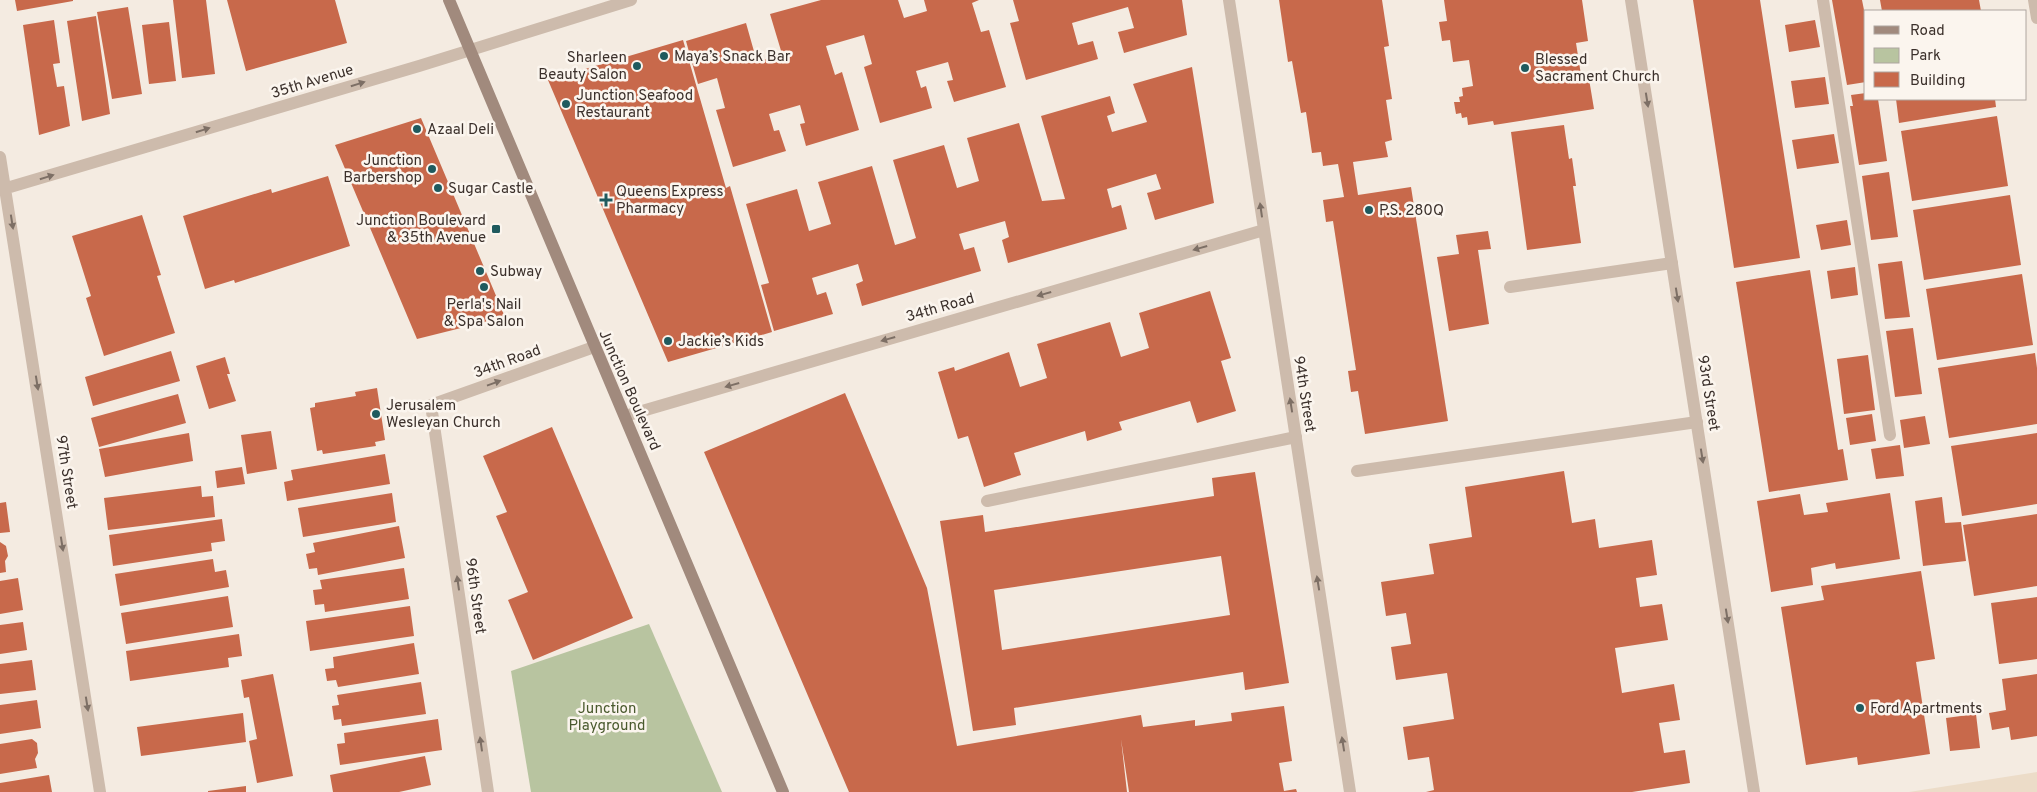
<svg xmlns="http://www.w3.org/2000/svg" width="2037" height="792" viewBox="0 0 2037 792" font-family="Overpass,sans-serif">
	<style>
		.green { fill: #b8c4a0 }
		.plaza { fill: #ecdcc8 }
		.building { fill: #c8694b; fill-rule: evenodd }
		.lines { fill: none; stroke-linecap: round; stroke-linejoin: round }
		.lane { stroke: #cdbbac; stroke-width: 12 }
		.street { stroke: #cdbbac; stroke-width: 12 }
		.secondary { stroke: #a18a7d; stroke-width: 12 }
		.oneway { fill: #7d6f65 }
		.poi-dot { fill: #1f5a5e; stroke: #fbf5ee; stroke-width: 2 }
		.labels { text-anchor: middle; stroke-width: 5; stroke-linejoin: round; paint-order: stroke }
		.poi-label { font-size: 15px; fill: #3b302b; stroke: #fbf5ee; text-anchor: start }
		.street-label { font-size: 15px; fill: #3b302b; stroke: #fbf5ee }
		.park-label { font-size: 15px; fill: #4a5a2e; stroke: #fbf5ee }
	</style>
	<rect width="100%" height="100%" fill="#f4ebe1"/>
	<!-- green -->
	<path class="green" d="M649 624 722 792H531L511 671Z"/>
	<!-- plaza -->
	<path class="plaza" d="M2037 772V792H1909Z"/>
	<!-- building -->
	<path class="building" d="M15 0H73V1L17 11Z
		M173 0H206L215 74 182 78Z
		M227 0H335L347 43 246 71Z
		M821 0H898L904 18 927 11 924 0H979L972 3 981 32 989 30 1006 87 954 102 947 81 953 80 948 62 916 71 921 88 926 86 932 108 880 123 864 67 872 64 864 35 826 46 835 75 842 72 859 130 806 146 800 124 805 123 800 105 769 114 774 131 779 130 786 151 733 167 716 110 725 108 717 78 698 84 686 41 746 23 757 62 782 54 770 14Z
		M1013 0H1182L1187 35 1124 53 1118 32 1134 28 1128 7 1072 23 1078 45 1093 41 1098 59 1026 80 1010 23 1019 21Z
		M1279 0H1382L1389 46 1384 47 1392 99 1386 100 1392 140 1385 142 1388 157 1353 162 1358 195 1411 187 1448 421 1365 434 1358 391 1351 392 1348 371 1356 370 1333 221 1326 222 1323 200 1344 197 1338 164 1323 166 1321 152 1312 153 1306 112 1301 113 1292 61 1288 62Z
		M1444 0H1582L1588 41 1576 43 1581 75 1588 73 1594 109 1494 125 1493 121 1468 125 1467 117 1462 118 1461 113 1456 114 1454 102H1460L1459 97 1463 96 1462 88 1473 86 1469 60 1453 62 1450 40 1442 41 1439 22 1447 21Z
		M1693 0H1760L1800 258 1734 268Z
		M1832 0H1862L1866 20V82L1847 85Z
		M1880 0H1979L1981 11H1882Z
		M128 7 142 94 112 99 97 12Z
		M96 16 110 114 82 121 67 21Z
		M54 20 60 63 53 64 57 87 64 86 70 126 39 135 23 25Z
		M1815 20 1820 47 1789 52 1785 25Z
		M169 22 176 81 149 84 142 25Z
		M683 40 726 188 730 186 772 332 668 362 548 80Z
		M1192 67 1214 203 1155 220 1147 193 1161 189 1156 174 1107 189 1112 208 1121 205 1127 229 1008 263 1002 240 1009 237 1005 221 959 234 964 250 974 247 981 271 862 306 856 284 863 281 858 264 812 278 817 295 826 292 833 314 774 331 761 285 769 283 746 204 797 189 809 231 831 224 818 182 872 166 895 245 905 242 916 238 893 160 944 145 957 188 979 181 967 138 1019 123 1042 201 1065 199 1041 116 1110 96 1115 113 1107 116 1112 132 1147 122 1133 84Z
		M1825 77 1829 104 1795 108 1791 81Z
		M1866 93V99H1878L1887 161 1859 165 1850 106H1853L1851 95Z
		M1896 99H1995L1996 107 1899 123Z
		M1997 116 2008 186 1912 201 1901 131Z
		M421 118 505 317 417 339 335 145Z
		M1564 125 1569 159 1572 158 1576 186H1573L1581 243 1527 250 1511 132Z
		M1834 134 1839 163 1797 169 1792 140Z
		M1889 172 1898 237 1871 240 1862 176Z
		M328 176 350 246 235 283 234 280 205 289 183 216 271 189 272 193Z
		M2010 195 2021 265 1924 280 1913 210Z
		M142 215 161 275 157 276 175 333 104 356 86 298 91 296 72 236Z
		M1847 220 1851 245 1821 250 1816 225Z
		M1488 231 1491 249 1478 250 1489 324 1449 331 1437 257 1459 254 1456 235Z
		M1902 261 1910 317 1885 319 1878 264Z
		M1855 267 1858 295 1831 299 1827 271Z
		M1810 270 1838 450 1843 449 1848 480 1769 492 1736 282Z
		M2022 274 2033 345 1937 360 1926 289Z
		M1210 291 1231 358 1221 361 1236 411 1197 423 1190 401 1119 422 1122 430 1087 441 1085 431 1014 453 1021 475 984 487 968 436 958 439 938 372 954 367 955 371 1009 352 1020 387 1047 378 1037 344 1110 322 1121 357 1149 348 1139 313Z
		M1913 328 1922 394 1895 397 1886 331Z
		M171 351 180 381 93 406 85 377Z
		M2035 353 2037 368V424L1949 438 1938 368Z
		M1868 355 1875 410 1844 414 1837 359Z
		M225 357 230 374H227L236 401 209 409 196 366Z
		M377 388 385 440 375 442 376 446 323 454 322 450 317 451 310 408 315 407V403L356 396 355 392Z
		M845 393 927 588 957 746 1141 715 1143 727 1195 720V726L1232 721 1231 713 1284 706 1292 761 1279 763 1284 791 1296 789 1297 792H1129L1121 739 1127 792H849L704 452Z
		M178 394 186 423 99 447 91 418Z
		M1872 414 1876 441 1850 445 1846 418Z
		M1925 416 1930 444 1904 448 1900 420Z
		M552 427 633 618 533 660 508 600 528 592 496 516 507 512 483 456Z
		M271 431 277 469 247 474 241 435Z
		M189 433 193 461 105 477 99 449Z
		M2037 433V504L1962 516 1951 446Z
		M1900 445 1904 476 1876 479 1871 449Z
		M385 454 390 484 287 501 284 482 293 480 291 470Z
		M242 467 245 484 217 488 215 471Z
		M1564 471 1572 523 1595 519 1599 548 1652 540 1657 575 1636 578 1640 607 1662 604 1668 640 1615 648 1622 693 1674 684 1680 720 1659 723 1664 753 1685 750 1690 783 1632 792H1426L1434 790 1429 757 1408 760 1403 727 1454 719 1447 673 1396 680 1391 647 1411 644 1406 613 1386 616 1381 582 1434 574 1429 544 1472 537 1465 487Z
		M1255 472 1289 683 1245 690 1243 672 1014 708 1016 725 973 731 940 521 983 515 985 532 1214 496 1212 478ZM1221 556 1230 615 1002 650 994 590Z
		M201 486 202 497 213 496 215 517 108 530 104 498Z
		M392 493 396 522 303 537 298 508Z
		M1890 493 1900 559 1836 569 1835 563 1811 568 1813 585 1771 592 1757 501 1800 494 1804 515 1828 512 1826 503Z
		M1942 497 1945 523 1961 522 1966 561 1923 566 1915 501Z
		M6 502 10 532 0 533V503Z
		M2037 514V586L1974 596 1963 525Z
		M222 519 225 541 211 543 212 551 113 566 109 535Z
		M399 526 405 558 318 575 317 568 309 569 306 554 315 552 313 543Z
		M0 542 6 546 8 556 5 561 6 572 0 573Z
		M213 559 215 572 226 570 229 587 120 606 115 574Z
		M404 568 409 599 325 612 324 604 315 605 313 590 322 589 320 580Z
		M1921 571 1935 659 1916 662 1930 754 1858 765 1857 757 1806 765 1781 607 1824 600 1821 586Z
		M18 578 23 610 0 614V581Z
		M228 596 233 627 126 644 121 613Z
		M2037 597V659L1999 664 1991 603Z
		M410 606 414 636 310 651 306 621Z
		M23 622 27 650 0 654V625Z
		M239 634 242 656 228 658 229 667 130 681 126 651Z
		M414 643 419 674 338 687 336 680 327 681 325 669 334 668 333 657Z
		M32 660 36 690 0 694V664Z
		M273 674 293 776 257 783 249 741 257 739 249 697 244 698 241 680Z
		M2037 674V736L2011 740 2009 727 1992 730 1989 713 2006 710 2002 679Z
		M421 682 426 714 342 726 341 719 334 720 332 706 339 705 337 695Z
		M37 700 41 728 0 734V705Z
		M243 713 246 742 141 756 137 727Z
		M1976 714 1980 748 1950 751 1946 718Z
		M438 719 442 750 340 765 337 744 345 743 344 733Z
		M32 739 37 743 38 753 35 759 37 768 0 774V744Z
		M425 756 431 785 399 792H333L330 775Z
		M49 775 52 792H0V783Z
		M246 786V792H208V791Z"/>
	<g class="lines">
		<!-- lane -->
		<path class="lane" d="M1823 0 1890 435
			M1510 287 1672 263
			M1357 471 1697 422
			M987 501 1296 437"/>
		<!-- street -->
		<path class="street" d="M1229 0 1350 792
			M1631 0 1754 792
			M2034 0 2037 18
			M0 157 100 792
			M0 190 419 66 631 0
			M625 416 1264 230
			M488 792 431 405 594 347"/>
		<!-- secondary -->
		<path class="secondary" d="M449 0 783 792"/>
	</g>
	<!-- one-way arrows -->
	<defs><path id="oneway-solid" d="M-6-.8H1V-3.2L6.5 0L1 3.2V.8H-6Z" transform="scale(1.25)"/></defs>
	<g class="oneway">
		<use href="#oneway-solid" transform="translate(358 84) rotate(-17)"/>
		<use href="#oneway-solid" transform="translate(1647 100) rotate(81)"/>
		<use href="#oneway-solid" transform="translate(203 130) rotate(-17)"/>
		<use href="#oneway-solid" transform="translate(47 177) rotate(-17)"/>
		<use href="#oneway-solid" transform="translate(1261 210) rotate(-98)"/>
		<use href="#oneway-solid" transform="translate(12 222) rotate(81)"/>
		<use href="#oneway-solid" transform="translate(1200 248) rotate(164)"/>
		<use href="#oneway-solid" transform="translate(1044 294) rotate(164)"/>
		<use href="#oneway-solid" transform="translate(1677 295) rotate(81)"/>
		<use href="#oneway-solid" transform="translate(888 339) rotate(164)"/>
		<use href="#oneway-solid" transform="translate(37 383) rotate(81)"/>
		<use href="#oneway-solid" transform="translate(494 383) rotate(-20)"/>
		<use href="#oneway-solid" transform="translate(732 385) rotate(164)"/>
		<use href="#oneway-solid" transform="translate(1291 405) rotate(-99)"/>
		<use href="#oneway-solid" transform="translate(1702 456) rotate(81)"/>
		<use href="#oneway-solid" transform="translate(62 544) rotate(81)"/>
		<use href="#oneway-solid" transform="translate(458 583) rotate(-98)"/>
		<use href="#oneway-solid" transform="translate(1318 583) rotate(-99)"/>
		<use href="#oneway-solid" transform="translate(1727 616) rotate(81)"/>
		<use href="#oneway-solid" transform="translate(87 704) rotate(81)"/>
		<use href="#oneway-solid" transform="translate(481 744) rotate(-98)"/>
		<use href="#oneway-solid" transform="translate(1343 744) rotate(-99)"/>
	</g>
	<!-- markers -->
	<g class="poi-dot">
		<circle cx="664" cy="56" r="5"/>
		<circle cx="637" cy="66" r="5"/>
		<circle cx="1525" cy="68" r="5"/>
		<circle cx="566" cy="104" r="5"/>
		<circle cx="417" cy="129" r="5"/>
		<circle cx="432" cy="169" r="5"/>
		<circle cx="438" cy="188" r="5"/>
		<path d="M603.5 192.5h5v5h5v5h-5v5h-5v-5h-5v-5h5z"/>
		<circle cx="1369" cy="210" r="5"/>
		<rect x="491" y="224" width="10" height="10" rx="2.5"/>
		<circle cx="480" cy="271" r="5"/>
		<circle cx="484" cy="287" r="5"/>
		<circle cx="668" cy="341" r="5"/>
		<circle cx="376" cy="414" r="5"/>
		<circle cx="1860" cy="708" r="5"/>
	</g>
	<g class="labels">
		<!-- poi labels -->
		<g class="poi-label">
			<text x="674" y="61">Maya’s Snack Bar</text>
			<text x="627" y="62" text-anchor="end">Sharleen<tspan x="627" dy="17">Beauty Salon</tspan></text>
			<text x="1535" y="64">Blessed<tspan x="1535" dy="17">Sacrament Church</tspan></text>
			<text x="576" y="100">Junction Seafood<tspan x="576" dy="17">Restaurant</tspan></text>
			<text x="427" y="134">Azaal Deli</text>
			<text x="422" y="165" text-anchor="end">Junction<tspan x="422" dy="17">Barbershop</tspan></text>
			<text x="448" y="193">Sugar Castle</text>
			<text x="616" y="196">Queens Express<tspan x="616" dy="17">Pharmacy</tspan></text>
			<text x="1379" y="215">P.S. 280Q</text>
			<text x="486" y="225" text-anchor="end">Junction Boulevard<tspan x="486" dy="17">&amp; 35th Avenue</tspan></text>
			<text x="490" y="276">Subway</text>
			<text x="484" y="309" text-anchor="middle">Perla's Nail<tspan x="484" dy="17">&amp; Spa Salon</tspan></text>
			<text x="678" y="346">Jackie’s Kids</text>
			<text x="386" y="410">Jerusalem<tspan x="386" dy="17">Wesleyan Church</tspan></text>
			<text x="1870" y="713">Ford Apartments</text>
		</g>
		<!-- street labels -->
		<g class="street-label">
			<text transform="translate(312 81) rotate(-17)" y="5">35th Avenue</text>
			<text transform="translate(940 307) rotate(-16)" y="5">34th Road</text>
			<text transform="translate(507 361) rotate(-20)" y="5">34th Road</text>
			<text transform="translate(630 390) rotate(66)" y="5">Junction Boulevard</text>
			<text transform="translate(1709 393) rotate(81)" y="5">93rd Street</text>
			<text transform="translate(1305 394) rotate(81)" y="5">94th Street</text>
			<text transform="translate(67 472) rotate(81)" y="5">97th Street</text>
			<text transform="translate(476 596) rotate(82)" y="5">96th Street</text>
		</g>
		<!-- park labels -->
		<g class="park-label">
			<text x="607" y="713">Junction<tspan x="607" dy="17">Playground</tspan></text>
		</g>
	</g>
	<!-- legend -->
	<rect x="1864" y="10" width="162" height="90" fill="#fbf5ee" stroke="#aea6a0"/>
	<rect x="1874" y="26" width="25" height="8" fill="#a18a7d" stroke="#aea6a0"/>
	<text x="1910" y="35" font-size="15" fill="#3b302b">Road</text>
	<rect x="1874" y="48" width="25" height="15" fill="#b8c4a0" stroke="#aea6a0"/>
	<text x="1910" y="60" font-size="15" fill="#3b302b">Park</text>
	<rect x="1874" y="72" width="25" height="15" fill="#c8694b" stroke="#aea6a0"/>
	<text x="1910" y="85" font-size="15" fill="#3b302b">Building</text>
</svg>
